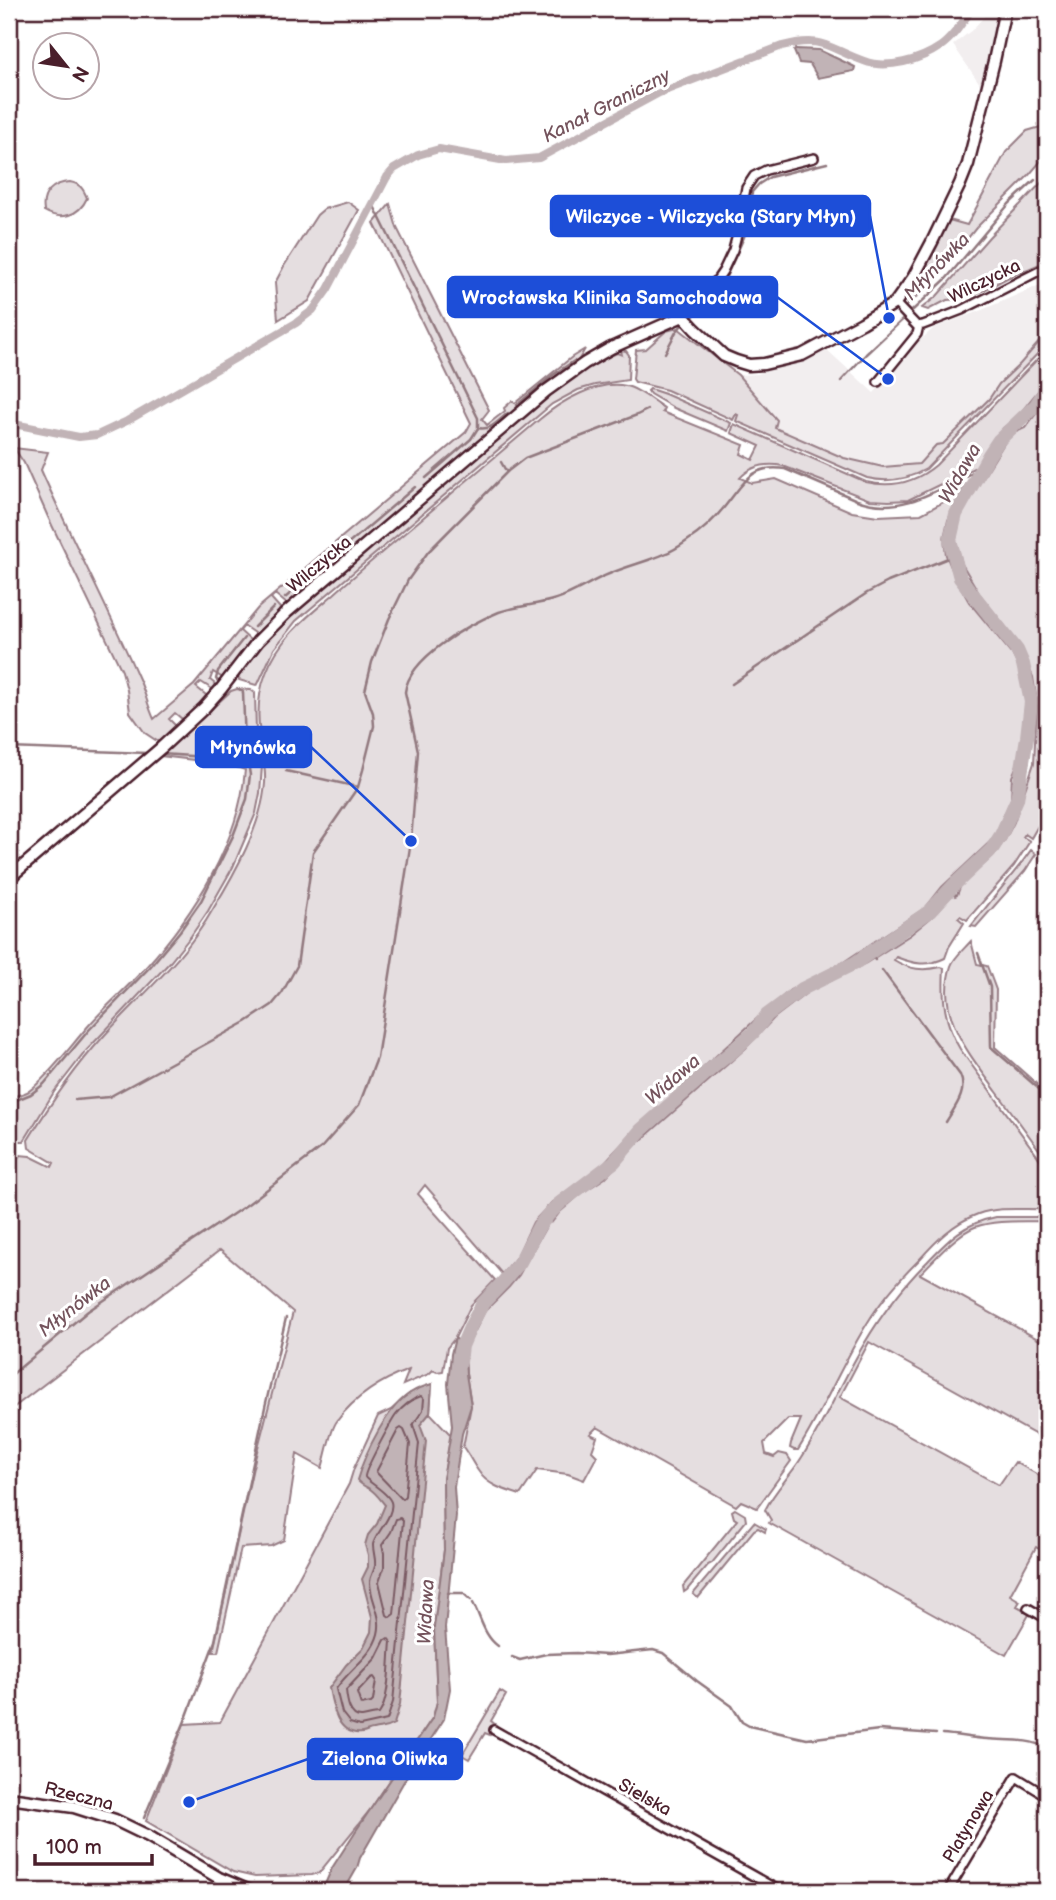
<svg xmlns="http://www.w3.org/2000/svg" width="1056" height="1900" viewBox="0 0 1056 1900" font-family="'Balsamiq Sans',sans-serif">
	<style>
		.built { fill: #f2eeef }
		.green { fill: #e5dee0; stroke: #987e86; stroke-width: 2 }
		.water { fill: #c1b3b6; stroke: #91787e; stroke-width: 2 }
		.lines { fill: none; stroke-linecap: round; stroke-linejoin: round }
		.shore { stroke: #7a5a63; stroke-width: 2 }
		.stream { stroke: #91787e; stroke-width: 2.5 }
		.canal { stroke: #c1b3b6; stroke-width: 8 }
		.river { stroke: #c1b3b6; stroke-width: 14 }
		.street-casing { stroke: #4a1f2b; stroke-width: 12 }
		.secondary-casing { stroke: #4a1f2b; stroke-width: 15 }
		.street { stroke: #fff; stroke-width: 7 }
		.secondary { stroke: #fff; stroke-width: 10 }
		.labels { text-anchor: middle; stroke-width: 6; stroke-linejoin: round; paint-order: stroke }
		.street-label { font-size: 18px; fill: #4a1f2b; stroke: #fff }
		.water-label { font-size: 19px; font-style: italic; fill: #74535c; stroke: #fff }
		.leader { fill: none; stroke: #1d4ed8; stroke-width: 2.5 }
		.callout-dot { fill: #1d4ed8; stroke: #fff; stroke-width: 2.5 }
		.callout { fill: #1d4ed8; stroke: #1d4ed8; stroke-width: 2.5 }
		.callout-label { font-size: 19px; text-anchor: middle; font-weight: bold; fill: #fff }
	</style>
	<rect width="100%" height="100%" fill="#fff"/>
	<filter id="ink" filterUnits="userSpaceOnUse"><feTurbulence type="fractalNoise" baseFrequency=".0143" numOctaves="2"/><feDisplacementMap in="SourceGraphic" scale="14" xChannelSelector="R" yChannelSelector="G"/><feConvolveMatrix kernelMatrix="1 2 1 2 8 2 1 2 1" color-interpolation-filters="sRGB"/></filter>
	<g filter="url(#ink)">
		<!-- built -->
		<path class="built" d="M991 9H999V15L985 81 980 84 953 45 972 30Z
			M1047 282V333L1020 364 999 384 989 399 943 444 936 445 919 464 883 467 844 458 775 428 777 419 738 375 757 374 807 357 825 348 874 393 910 349 934 328 982 310Z"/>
		<!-- green -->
		<path class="green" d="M1047 125V154L1029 175 976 228 931 284 907 305 910 295 949 220 967 225 1006 152 1027 131Z
			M1047 177V261L1007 278 982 291 961 299 947 300 928 310 922 308 937 296 989 237Z
			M70 182C80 184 83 188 87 198 79 216 61 221 44 211 41 193 53 183 70 182Z
			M348 202 359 210 309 301 278 320 275 283 284 266 317 215 324 209Z
			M390 204 397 228 489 410 482 419 487 425 505 411 504 408 512 401 515 403 572 357 585 349 578 361 536 392 288 605 275 594 271 598 280 608 279 612 257 635 244 626 240 631 250 640 251 644 222 680 221 677 213 672 210 680 218 686 215 689H212L201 682 196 687 206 695C204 704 191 715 182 719L175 713 169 719 176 726 162 741H157L145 733 130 712 127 690 122 671 48 517 24 463 14 448 48 452 41 470C72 540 108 608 139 679 145 692 148 706 154 719L194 685 258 608 466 432 471 423 374 223Z
			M678 328 738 375 777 420 775 428 844 458 883 467 919 464 936 445 943 444 989 399 999 384 1020 364 1047 333V344L926 469C907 480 889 483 867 478L736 421 738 415 736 414 733 420 667 390 635 382 633 379 636 350 646 349 666 331Z
			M1047 349V380L1017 417 1003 428 978 466 908 500 889 501 870 500 783 466C767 463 751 466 740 478L752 483 776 479 852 512 878 516 921 514 942 503 964 487 948 520 944 538 946 555 955 577 969 602 1012 654 1023 676 1026 696 1021 755 1012 777 1011 799 994 838 942 887 926 907 842 963 790 990 754 1021 633 1132 601 1166 552 1202 533 1222 517 1256 502 1274 425 1185 418 1194 495 1280 471 1305 455 1338 447 1348 443 1371 437 1372 433 1370 429 1374 403 1385 409 1370C383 1379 354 1397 337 1421 330 1430 326 1456 322 1468L297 1454 284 1540 271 1546 241 1548 218 1652H213L253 1467 293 1312 220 1250 9 1411V1172L20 1155 30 1156 52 1167 54 1163 29 1148 28 1140C50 1104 74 1069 103 1037 141 995 185 959 213 909 235 873 262 825 265 783 266 767 262 751 260 735 257 714 258 693 266 673 279 638 307 617 334 594 354 576 374 559 394 542 443 501 491 460 540 419 560 402 598 379 626 386 639 389 653 401 664 408L662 412 744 445 741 454 753 460 760 446 731 433 734 424 866 482C892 488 916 482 936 465Z
			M621 350 626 351 629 355 628 380 595 385 578 390 552 404 296 621 274 649 258 684 256 685 239 680 238 676 239 673 258 646 275 629 513 424 579 373 598 361 617 353 622 355Z
			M650 389 665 394 731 423 728 431 674 408 650 394 648 391Z
			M1047 400V801L1039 824 1031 838 1025 834 1023 837 1030 841 1014 866 967 920 960 916 958 918 964 923 949 947 945 958C927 967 914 964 896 957L894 960C910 970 923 971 941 967L944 968C942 998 944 1023 960 1049L1047 1169V1209C1025 1210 999 1206 978 1214 953 1223 936 1241 919 1260 900 1279 882 1299 868 1322 842 1363 824 1409 798 1450H794L790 1448 791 1443 801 1419H788L764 1443 766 1454 774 1457 779 1453 787 1455 791 1461 757 1508 741 1501 736 1506 597 1427 590 1434 597 1437 592 1451 597 1456 584 1480 568 1474 537 1470 520 1495C506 1490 488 1486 479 1472 473 1464 469 1455 463 1447L471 1406 466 1374 465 1357 467 1347 485 1311 509 1287 519 1275 548 1223 552 1222 560 1212 582 1193 605 1178 638 1143 746 1048 774 1018 812 989 866 963 910 935 933 916 953 894 955 896 957 895 961 885 993 856 1005 840 1014 822 1034 763 1037 702 1033 677 1019 644 979 593 962 564 956 540 958 522 969 500 1005 442 1014 433 1025 428Z
			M237 689 251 690 255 693 256 732 262 766 260 793 256 813 233 867 208 911 191 936 171 961 86 1051 54 1092 24 1141H18L9 1136V1110L12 1105 9 1103V1098C15 1096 23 1094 29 1091 48 1077 73 1043 90 1024 108 1004 128 987 146 967 194 914 239 843 245 770L228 764 160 756 231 691Z
			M1031 850 1036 854 1025 871 976 927 971 926 1020 865Z
			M971 941 977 964 987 966 996 990 995 1047 1047 1093V1161C1031 1138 1014 1115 997 1092 970 1055 935 1015 951 966 954 957 964 949 971 941Z
			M996 1217H1047V1221C1024 1222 997 1219 975 1227 956 1234 934 1260 920 1274L1047 1344V1441L869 1342 840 1397 999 1485 1015 1462 1047 1480V1553L1036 1547 1010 1595 1020 1601 1017 1606 1030 1613 1006 1655 769 1523 771 1520 765 1510C774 1491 791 1475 802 1457 825 1421 842 1381 864 1344 882 1314 902 1287 926 1263 949 1239 962 1224 996 1217Z
			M432 1384 430 1413 451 1435 443 1479 444 1550 434 1627 437 1702 433 1717 370 1810 319 1873 312 1875 255 1877 233 1872 146 1821 184 1724 220 1722 349 1484 354 1468 378 1416 391 1410 410 1393Z
			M735 1509 745 1515 746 1521 712 1563 708 1565 687 1590 684 1592 683 1586 737 1520 734 1518 732 1511Z
			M754 1522 766 1529 765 1532 758 1528 754 1530 698 1598 693 1594Z
			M500 1691 506 1695 491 1721 496 1725 490 1735 485 1733 469 1759 462 1755Z"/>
		<!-- water -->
		<path class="water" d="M796 49 819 50 853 66 855 67 854 71 818 78 810 64 799 63 794 51Z
			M455 1338 467 1347 465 1357 466 1374 471 1406 462 1434 454 1487 456 1516 445 1628 450 1689 444 1719 407 1776 360 1858 357 1868 344 1891H322L332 1868 355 1832 433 1717 437 1702 434 1627 444 1550 443 1479 452 1426 448 1384 451 1354Z
			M432 1384 430 1413 420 1425 426 1441 400 1704 394 1724C385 1729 382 1728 373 1730 369 1730 366 1733 362 1733 337 1736 332 1705 329 1688L346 1665 363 1648 371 1632 372 1617 362 1579 368 1567V1555L365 1545 368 1535 377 1524 385 1505C380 1499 376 1493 370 1489 364 1486 361 1485 357 1480 365 1453 387 1406 412 1392 418 1388 425 1386 432 1384Z"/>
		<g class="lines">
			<!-- shore -->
			<path class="shore" d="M421 1396 424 1399 423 1410 413 1425 419 1443 393 1702 387 1720 360 1726 350 1723 342 1713 336 1689C348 1670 372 1657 378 1634 383 1615 370 1600 370 1582 370 1576 374 1572 375 1566 376 1559 373 1553 373 1545 373 1536 395 1516 391 1502 388 1492 366 1481 365 1477 364 1471 391 1422 396 1415 402 1407 412 1399 421 1396Z
				M401 1428 404 1430 410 1444 405 1496 402 1499 376 1472 398 1430Z
				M400 1518 403 1521 394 1614 390 1617 387 1615 379 1582 384 1568V1553L382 1545 391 1532 396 1519Z
				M388 1638 391 1642C389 1661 390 1699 379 1714 373 1714 368 1716 362 1717 349 1718 347 1700 346 1690L376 1658 385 1640Z
				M371 1678 374 1677 376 1680 373 1701 371 1703 361 1705 357 1693Z"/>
			<!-- stream -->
			<path class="stream" d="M373 204 478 418V428L471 439 426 478
				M691 319 725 279 744 237 750 211 752 192 759 184 770 177 827 163
				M665 353 676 332 682 325
				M841 381 866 354 946 279 1009 204 1035 180
				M517 405 553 375 574 361
				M478 428C491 431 498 421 508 413
				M501 462 506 471
				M285 598 415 487
				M254 627 274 607
				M218 681 216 679 218 671 244 638
				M732 684 867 593 888 582 953 556
				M9 748 147 753
				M162 754 220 758 248 762
				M286 771 358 787
				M952 887 956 895
				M870 953 875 960
				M978 953 990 987 991 1047 1047 1096
				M882 970 960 1075C968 1092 955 1107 946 1122
				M75 1100 109 1097 246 1022 272 1005 282 993 297 966 313 852 358 787 363 770 374 726 373 713 365 691 372 662 389 619 408 580 428 552 508 471 525 458 637 415 647 410
				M9 1103 31 1094 44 1084 89 1030 150 967 180 931 201 901 233 836 247 799 250 775 245 744 243 692 239 689
				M9 1377 88 1311 248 1204 321 1148 359 1105 377 1058 411 841 418 751 405 692C409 658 469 624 499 612 517 606 538 605 556 599 575 593 591 581 609 574 627 566 646 562 664 554 673 551 680 546 687 541 703 531 715 519 726 505 744 483 751 464 785 469L857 500C903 517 941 487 981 468
				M448 1593H463L471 1600
				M473 1603C481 1618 484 1636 498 1646
				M512 1657 520 1660 546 1654 576 1653 607 1655 653 1650 663 1653 697 1681 732 1706 742 1722 749 1726 807 1739 879 1730 936 1734
				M942 1734C957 1735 972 1738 987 1739 1009 1741 1027 1738 1047 1748
				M144 1818 187 1716 215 1641 265 1407 286 1318"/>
			<!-- canal -->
			<path class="canal" d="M9 423 79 437 97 435 127 421 296 323 313 310 328 289 387 177 394 169 418 155 439 149 506 161 539 158 659 93 782 46C823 35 827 48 864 61 887 70 921 60 941 46 954 37 963 21 972 9"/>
			<!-- river -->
			<path class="river" d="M460 1362 462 1346 471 1325 483 1303 504 1281 520 1262 539 1226 548 1215 560 1203 614 1162 641 1130 714 1066 733 1051 753 1033 767 1015 802 989 855 963 930 911 954 885 992 849 1001 835 1017 799 1027 737 1031 702 1023 664 1017 650 960 578 950 540 956 514 989 455 999 440 1036 405 1047 388"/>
			<defs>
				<path id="street" d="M895 303 917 326 923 325 962 310 1047 267
					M683 316 712 287 723 271 733 250 738 231 746 188 754 176 766 170 814 158
					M878 382 917 334 919 326
					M1028 1608 1047 1619
					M494 1730 780 1891
					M948 1891 1016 1777 1047 1796"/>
				<path id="secondary" d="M9 878 161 748 204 708 221 689 258 641 287 612 546 391 585 363 611 348 683 316 695 329 724 356 736 361 749 365 764 364 802 355 862 323 895 303 913 278 932 242 960 184 968 164 994 61 1005 9
					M9 1798 74 1807 115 1820 148 1836 219 1878 250 1891"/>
			</defs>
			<!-- street casing -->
			<use href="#street" class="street-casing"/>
			<!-- secondary casing -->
			<use href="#secondary" class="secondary-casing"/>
			<!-- street -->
			<use href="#street" class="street"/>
			<!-- secondary -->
			<use href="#secondary" class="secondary"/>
		</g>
	</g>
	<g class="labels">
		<!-- street labels -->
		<g class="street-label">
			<text transform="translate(984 281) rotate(-26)" y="6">Wilczycka</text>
			<text transform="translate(319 564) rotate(-40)" y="6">Wilczycka</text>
			<text transform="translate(79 1796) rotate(14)" y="6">Rzeczna</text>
			<text transform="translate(645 1797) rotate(29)" y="6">Sielska</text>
			<text transform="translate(968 1826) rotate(-59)" y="6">Platynowa</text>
		</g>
		<!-- water labels -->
		<g class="water-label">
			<text transform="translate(606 105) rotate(-27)" y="7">Kanał Graniczny</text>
			<text transform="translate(936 266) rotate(-46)" y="7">Młynówka</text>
			<text transform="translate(959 473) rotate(-60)" y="7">Widawa</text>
			<text transform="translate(672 1079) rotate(-41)" y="7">Widawa</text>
			<text transform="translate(74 1306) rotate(-38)" y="7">Młynówka</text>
			<text transform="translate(425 1612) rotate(-87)" y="7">Widawa</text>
		</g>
	</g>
	<!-- callouts -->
	<path class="leader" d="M889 318L870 216M888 379L777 297M411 841L311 747M189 1802L308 1759"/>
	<g class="callout-dot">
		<circle cx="889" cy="318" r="7"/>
		<circle cx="888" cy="379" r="7"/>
		<circle cx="411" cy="841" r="7"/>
		<circle cx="189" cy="1802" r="7"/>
	</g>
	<g class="callout">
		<rect x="551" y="196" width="319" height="40" rx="7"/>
		<rect x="448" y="277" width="329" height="40" rx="7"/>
		<rect x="196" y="727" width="115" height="40" rx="7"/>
		<rect x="308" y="1739" width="154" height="40" rx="7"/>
	</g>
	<g class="callout-label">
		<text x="711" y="223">Wilczyce - Wilczycka (Stary Młyn)</text>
		<text x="612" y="304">Wrocławska Klinika Samochodowa</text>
		<text x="253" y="754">Młynówka</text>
		<text x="385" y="1765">Zielona Oliwka</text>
	</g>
	<!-- margin -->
	<rect width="1056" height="1900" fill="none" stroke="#fff" stroke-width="35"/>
	<rect x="18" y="18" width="1021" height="1865" fill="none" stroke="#4a1f2b" stroke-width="2.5" filter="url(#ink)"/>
	<!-- north arrow -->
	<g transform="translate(66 66) rotate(120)"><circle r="33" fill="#ffffff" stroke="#b7a5aa" stroke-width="2"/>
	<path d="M0-5L12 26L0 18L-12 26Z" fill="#4a1f2b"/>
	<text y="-10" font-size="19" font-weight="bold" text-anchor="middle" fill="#4a1f2b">N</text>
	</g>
	<!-- scale -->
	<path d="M35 1854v10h117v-10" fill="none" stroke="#4a1f2b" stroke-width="3.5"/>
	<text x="46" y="1854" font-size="21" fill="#4a1f2b" stroke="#ffffff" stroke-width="5" paint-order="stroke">100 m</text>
</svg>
